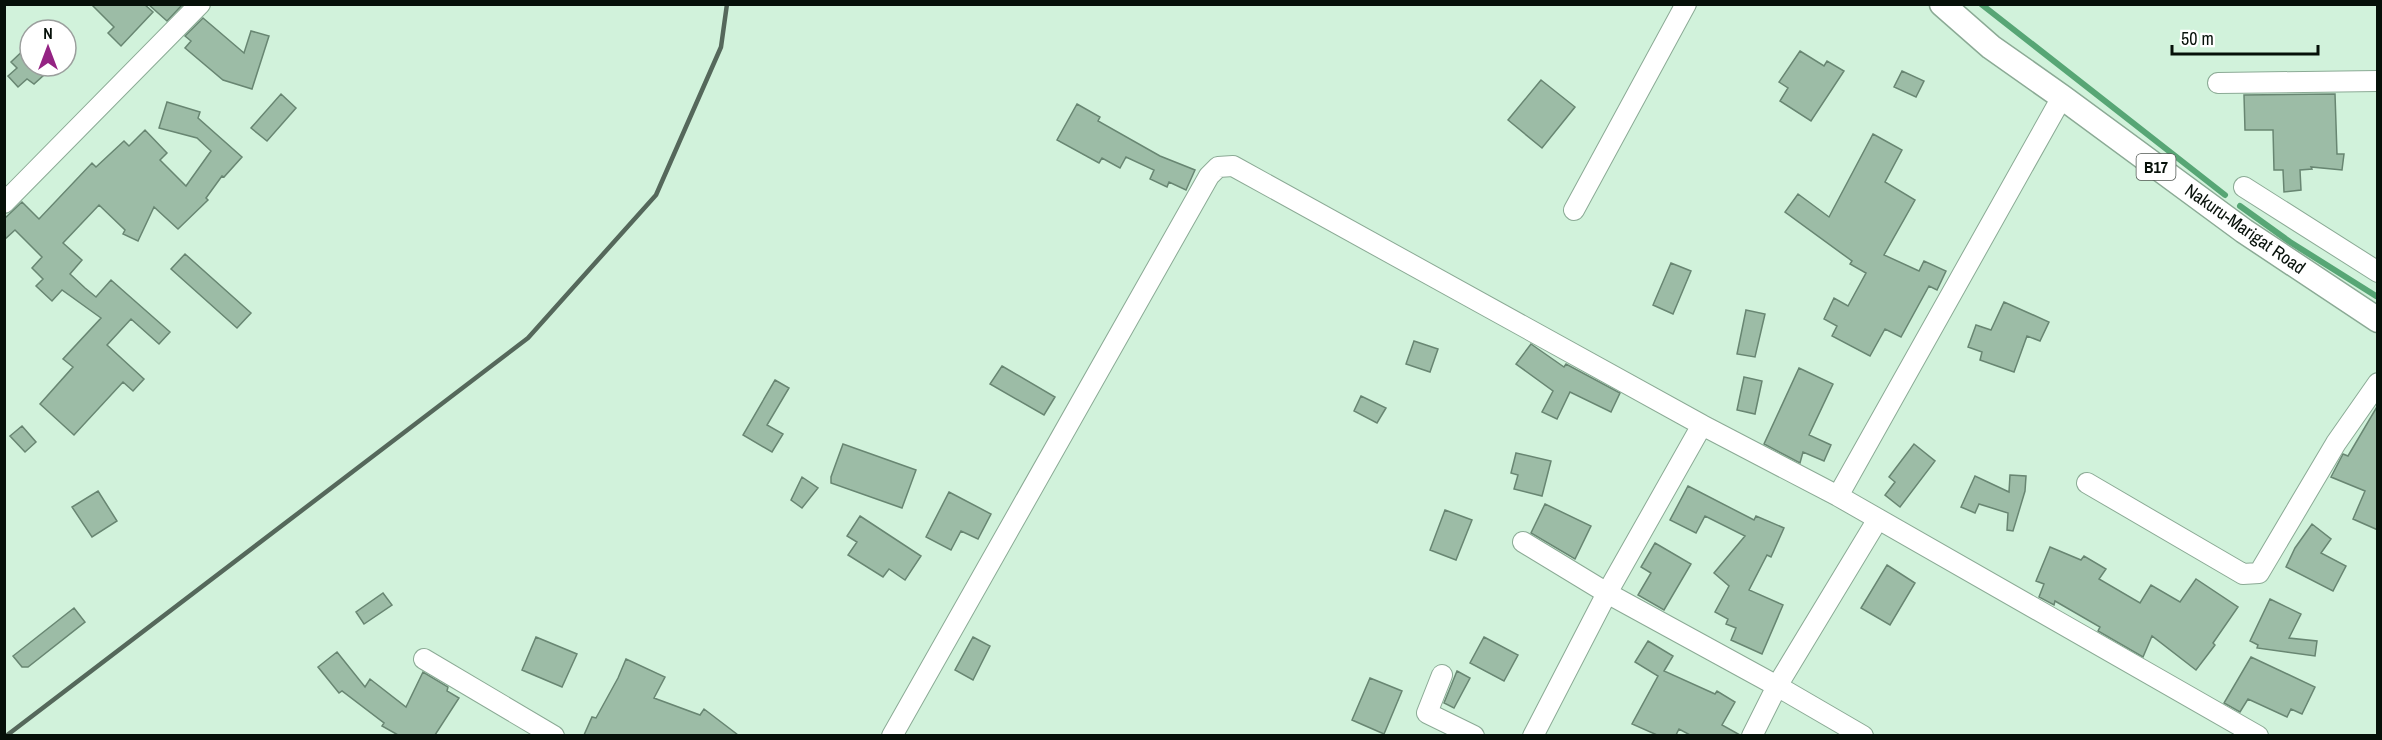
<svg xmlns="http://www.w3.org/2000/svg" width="2382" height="740" viewBox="0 0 2382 740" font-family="'Archivo Narrow',sans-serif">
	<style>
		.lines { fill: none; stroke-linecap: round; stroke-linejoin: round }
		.stream { stroke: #57a675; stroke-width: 6 }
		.building { fill: #9cbca6; stroke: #688672; stroke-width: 1.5 }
		.minor-casing { stroke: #8baa95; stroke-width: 22 }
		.major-casing { stroke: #8baa95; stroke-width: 27 }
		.minor { stroke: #fff; stroke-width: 20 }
		.major { stroke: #fff; stroke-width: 24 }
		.rail { stroke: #55685b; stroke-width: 4.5 }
		.labels { text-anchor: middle; stroke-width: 5; stroke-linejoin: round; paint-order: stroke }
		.shield { fill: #fff; stroke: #515853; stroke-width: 1.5 }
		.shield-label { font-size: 16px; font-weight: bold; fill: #061009 }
		.street-label { font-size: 18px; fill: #061009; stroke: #fff }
	</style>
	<rect width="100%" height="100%" fill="#d1f2db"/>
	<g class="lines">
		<!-- stream -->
		<path class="stream" d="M1981 4 2225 195
			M2240 206 2290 242 2376 296"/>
	</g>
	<!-- building -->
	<path class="building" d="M91 4H144L153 12 121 46 108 33 114 27Z
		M148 4H183L167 21Z
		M203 18 244 53 251 31 269 36 252 89 223 80 185 48 191 41 185 36Z
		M30 44V66H54L34 84 27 79 18 87 8 76 17 68 11 62Z
		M1800 51 1824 66 1827 61 1844 71 1811 121 1780 101 1788 88 1779 82Z
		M1902 71 1924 81 1916 97 1894 87Z
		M1541 80 1575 107 1542 148 1508 120Z
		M281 94 296 108 267 141 251 128Z
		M2335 94 2337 154H2344L2342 170 2311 167 2312 169 2300 170 2301 190 2284 192 2283 170H2274L2273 130H2245L2244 95Z
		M167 102 200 112 198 118 242 157 224 177 222 176 206 198 208 200 178 229 154 207 138 241 123 234 125 230 99 205 63 243 82 260 70 274 85 288 96 297 111 280 170 332 159 344 131 319 107 345 144 379 133 391 123 382 74 435 40 404 73 367 63 359 101 318 62 290 52 301 36 286 43 279 32 268 42 257 15 230 4 240V219L22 202 39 219 92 163 96 167 124 141 129 146 145 130 167 153 160 160 186 186 211 151 197 138 159 128Z
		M1077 104 1100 117 1098 121 1160 156 1195 170 1186 190 1169 182 1167 187 1150 179 1154 170 1126 157 1120 168 1102 158 1099 163 1057 140Z
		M1873 134 1902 150 1885 182 1915 200 1884 255 1919 271 1924 261 1946 271 1937 290 1929 286 1901 337 1885 329 1870 356 1832 336 1837 326 1824 319 1834 298 1848 306 1866 273 1850 264 1852 261 1785 212 1798 194 1829 217Z
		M185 254 251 313 237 328 171 269Z
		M1671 263 1691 271 1673 314 1653 305Z
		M2004 302 2049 322 2040 341 2027 336 2014 372 1980 360 1982 352 1968 347 1976 325 1991 330Z
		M1746 310 1765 314 1755 357 1737 354Z
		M1414 341 1438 349 1430 372 1406 364Z
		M1531 344 1564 367 1566 364 1620 393 1611 412 1570 392 1557 419 1542 412 1553 391 1516 364Z
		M1002 366 1055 397 1044 415 990 384Z
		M1799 368 1833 384 1809 435 1831 445 1824 461 1803 452 1800 463 1764 444Z
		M1744 377 1762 381 1755 414 1737 410Z
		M775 380 789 388 767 425 783 434 772 452 743 435Z
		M1361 396 1386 408 1377 423 1354 411Z
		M2378 405V530L2353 519 2365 491 2331 477 2343 454 2348 456Z
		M22 426 36 442 25 452 10 436Z
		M843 444 916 470 902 508 831 483V477Z
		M1914 444 1935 461 1900 507 1885 495 1895 482 1889 477Z
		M1516 453 1551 461 1542 496 1514 489 1518 475 1511 473Z
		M2010 475 2026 476 2025 491 2013 531 2007 530 2008 513 1979 504 1975 513 1961 507 1975 476 2009 492Z
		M802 477 818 488 802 508 791 500Z
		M1688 486 1754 520 1756 516 1784 528 1771 557 1767 555 1749 590 1783 605 1762 654 1731 640 1736 628 1726 624 1728 619 1715 612 1729 586 1714 573 1745 536 1705 516 1696 533 1670 520Z
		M98 491 117 521 92 537 72 507Z
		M949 492 991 514 978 539 961 531 951 550 926 537Z
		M1545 504 1591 526 1575 559 1531 533Z
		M1445 510 1472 520 1456 560 1430 550Z
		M860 516 921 556 905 580 889 569 883 577 848 555 857 542 847 536Z
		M2312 524 2331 539 2321 553 2346 566 2333 591 2286 567 2295 548Z
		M1655 543 1691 564 1664 610 1638 595 1651 573 1641 567Z
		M2050 547 2081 560 2084 556 2106 569 2099 579 2140 603 2151 585 2180 602 2196 579 2238 607 2213 643 2215 645 2196 670 2152 636 2143 657 2098 631 2100 627 2055 601 2054 605 2039 597 2044 584 2036 581Z
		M1887 565 1915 583 1890 625 1861 608Z
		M383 593 392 605 364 624 356 612Z
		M2270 599 2301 614 2289 638 2317 641 2315 656 2257 648 2258 645 2250 641Z
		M74 608 85 622 28 667H22L13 656Z
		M536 637 577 654 562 687 522 670Z
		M973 637 990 646 973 680 955 670Z
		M1484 637 1518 655 1504 681 1470 663Z
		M1648 641 1673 656 1664 671 1715 694 1717 691 1735 702 1722 725 1740 735H1690L1679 729 1676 735H1657L1632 724 1658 676 1635 662Z
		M337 652 365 687 370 679 406 707 423 672 448 687 447 691 459 698 435 735H398L382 726 384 723 342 691 339 693 318 667Z
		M2251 657 2315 687 2302 714 2291 709 2287 717 2248 699 2240 712 2224 703Z
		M626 659 665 677 654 698 700 715 704 709 738 735H584L592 717 596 718 618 678Z
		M1457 671 1470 678 1454 708 1444 703Z
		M1370 678 1402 691 1384 734 1352 720Z"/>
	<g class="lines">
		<defs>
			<path id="minor" d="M2218 83 2378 81
				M2244 187 2378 272
				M4 203 200 4
				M1574 210 1686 4
				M1702 425 1607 593 1777 686 1752 736
				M2087 483 2243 574 2259 573 2336 443 2378 383
				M1838 496 2062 97
				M1523 542 1607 593 1533 736
				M424 659 554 736
				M1442 675 1427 713 1474 736
				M892 736 1209 176 1218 167 1233 166 1702 425 1838 496 2258 736
				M1863 736 1777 686 1878 519"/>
			<path id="major" d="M1942 4 1991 47 2062 97 2244 231 2378 320"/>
		</defs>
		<!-- minor casing -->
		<use href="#minor" class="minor-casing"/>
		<!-- major casing -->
		<use href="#major" class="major-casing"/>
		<!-- minor -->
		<use href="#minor" class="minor"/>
		<!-- major -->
		<use href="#major" class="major"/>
		<!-- rail -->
		<path class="rail" d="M6 736 528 338 656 195 721 47 727 4"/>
	</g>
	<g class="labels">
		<!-- shield labels -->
		<rect class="shield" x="2136.5" y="154" width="39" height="26" rx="4.5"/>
		<g class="shield-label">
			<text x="2156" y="173">B17</text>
		</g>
		<!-- street labels -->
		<g class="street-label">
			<text transform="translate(2245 229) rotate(35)" y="6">Nakuru-Marigat Road</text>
		</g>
	</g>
	<!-- border -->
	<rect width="2382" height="740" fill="none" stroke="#061009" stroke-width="12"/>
	<!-- north arrow -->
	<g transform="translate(48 48)"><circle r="28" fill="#ffffff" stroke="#9b9f9d" stroke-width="1.5"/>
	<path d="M0-4.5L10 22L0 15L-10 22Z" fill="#942383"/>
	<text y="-9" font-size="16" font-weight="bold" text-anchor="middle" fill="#061009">N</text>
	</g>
	<!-- scale -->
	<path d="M2172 45v9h146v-9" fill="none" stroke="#061009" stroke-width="3"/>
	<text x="2181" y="45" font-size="18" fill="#061009" stroke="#ffffff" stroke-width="4.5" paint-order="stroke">50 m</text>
</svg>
